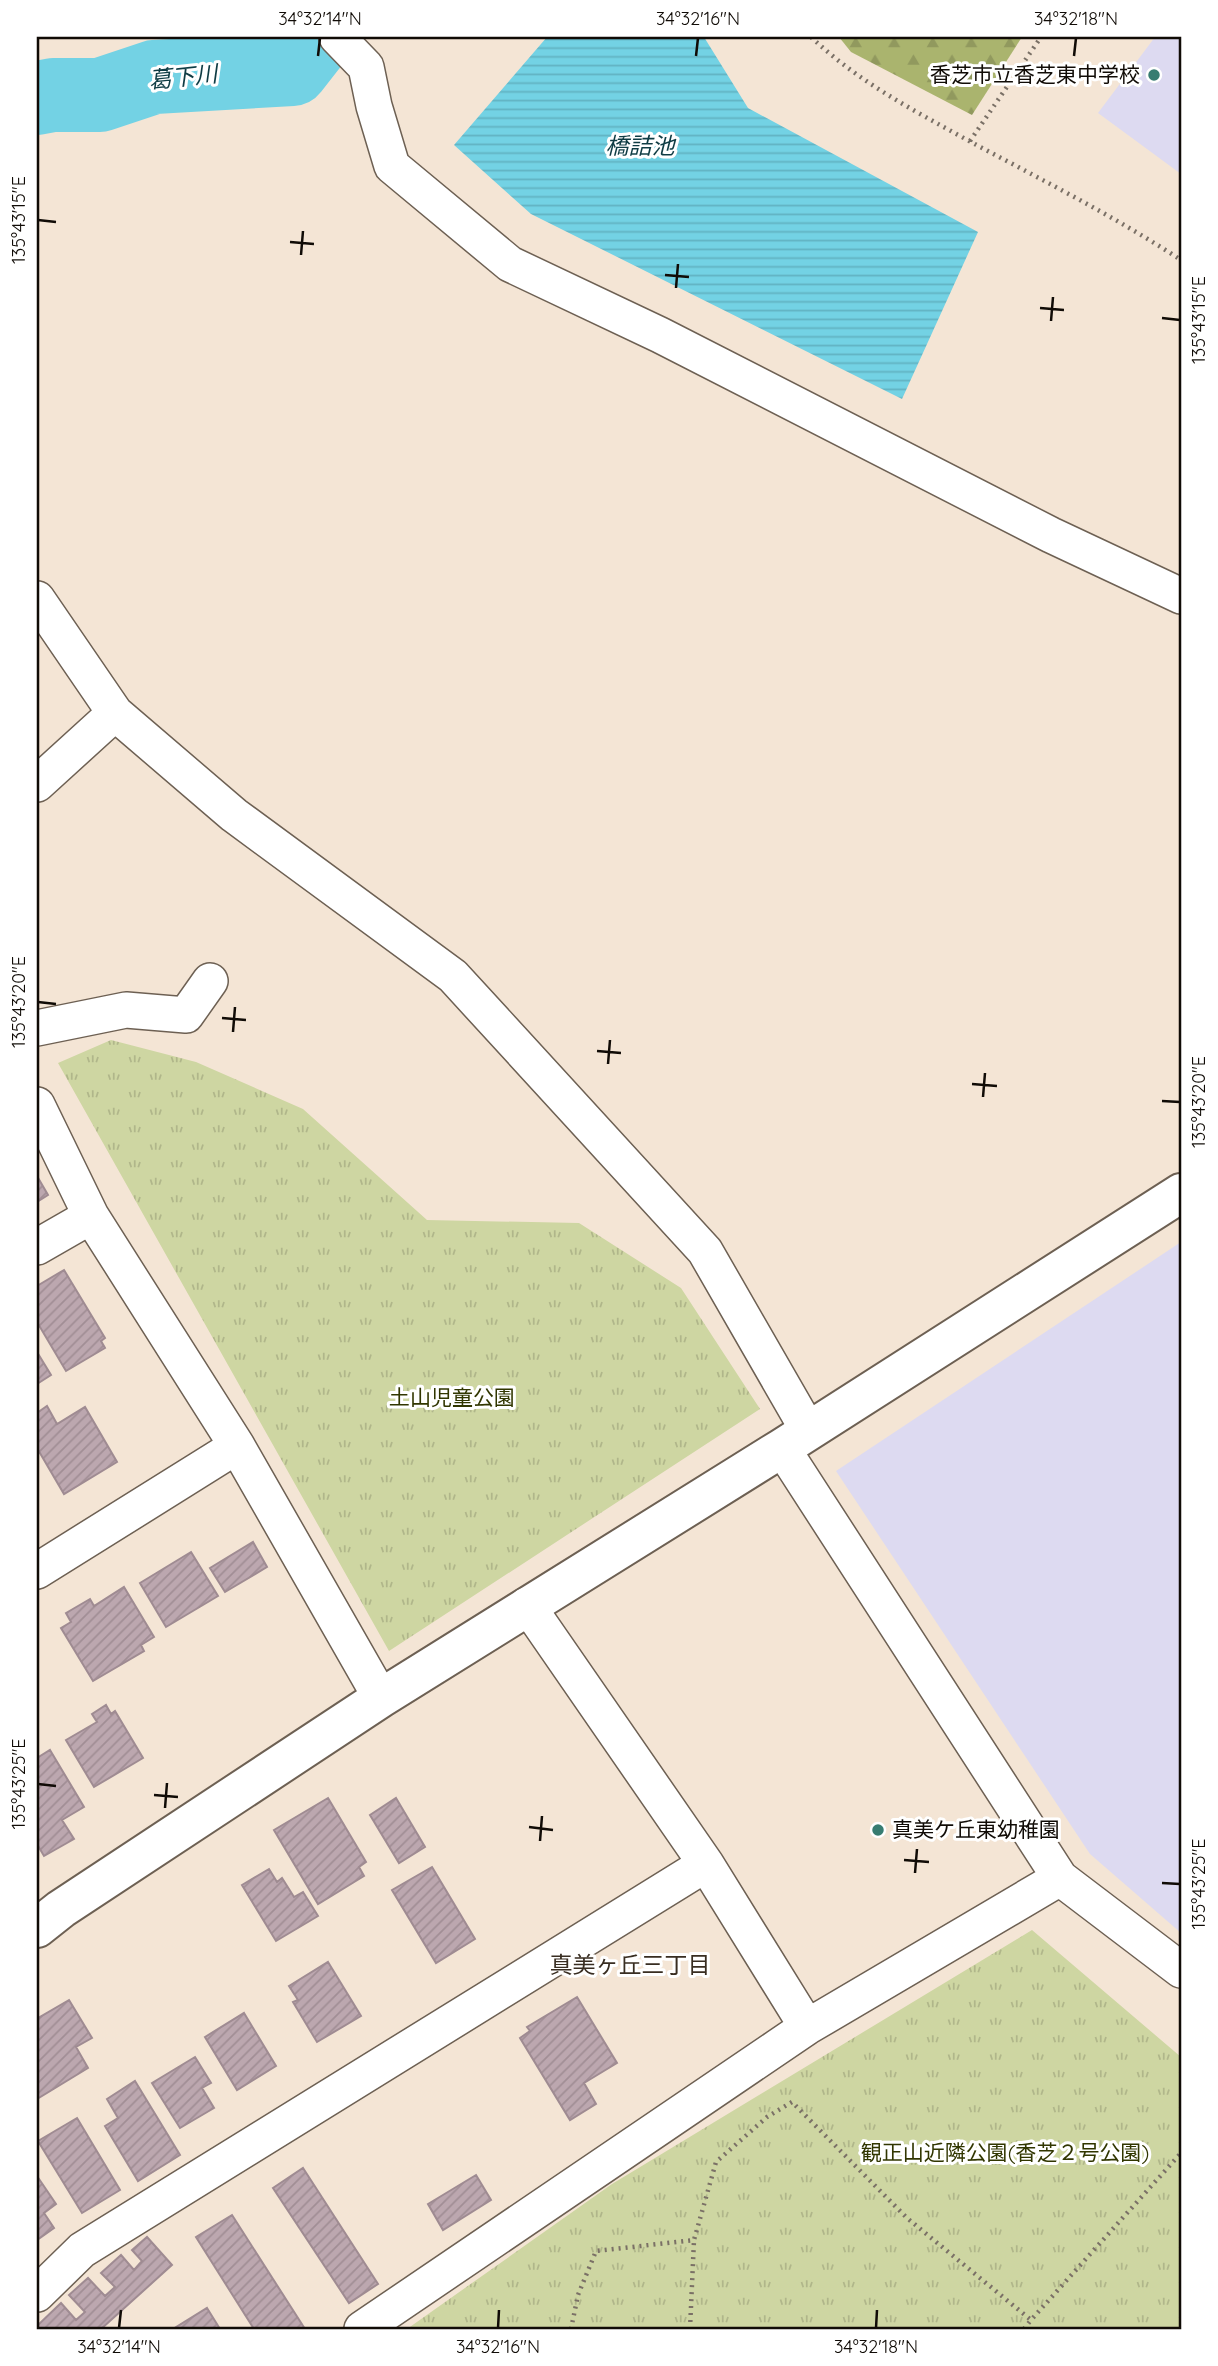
<svg xmlns="http://www.w3.org/2000/svg" width="1218" height="2366" viewBox="0 0 1218 2366" font-family="Quicksand,'Noto Sans JP',sans-serif">
	<style>
		.education { fill: #dddaf1 }
		.forest { fill: url(#forest-firs) }
		.park { fill: url(#park-tufts) }
		.water { fill: url(#water-rules) }
		.lines { fill: none; stroke-linecap: round; stroke-linejoin: round }
		.river { stroke: #73d2e4; stroke-width: 74 }
		.building { fill: url(#building-hatch); stroke: #9f8b92; stroke-width: 2 }
		.street-casing { stroke: #6d6053; stroke-width: 38 }
		.secondary-casing { stroke: #6d6053; stroke-width: 42 }
		.path { stroke: #7a7066; stroke-width: 4.5; stroke-dasharray: 2 5; stroke-linecap: butt }
		.street { stroke: #fff; stroke-width: 35 }
		.secondary { stroke: #fff; stroke-width: 38 }
		.ticks { fill: none; stroke: #100b06; stroke-width: 2.5 }
		.poi-dot { fill: #377c71; stroke: #fff; stroke-width: 2.5 }
		.labels { text-anchor: middle; stroke-width: 6; stroke-linejoin: round; paint-order: stroke }
		.poi-label { font-size: 21px; fill: #100b06; stroke: #fff; text-anchor: end }
		.park-label { font-size: 21px; fill: #313600; stroke: #fff }
		.water-label { font-size: 23px; font-style: italic; fill: #0f3c44; stroke: #fff }
		.neighbourhood-label { font-size: 23px; fill: #382d21; stroke: #fff }
		.neatline { fill: none; stroke: #100b06; stroke-width: 2.5 }
		.ticks-label { font-size: 18px; text-anchor: middle; fill: #100b06 }
	</style>
	<defs>
		<pattern id="forest-firs" width="22" height="20" patternUnits="userSpaceOnUse" patternTransform="scale(1.75)"><rect width="22" height="20" fill="#aab46e"/><path d="M5 1l3.5 6h-7zM16 11l3.5 6h-7z" fill="#91995e"/></pattern>
		<pattern id="park-tufts" width="24" height="20" patternUnits="userSpaceOnUse" patternTransform="scale(1.75)"><rect width="24" height="20" fill="#ced6a2"/><path d="M3 7l-1-3M5 7V3M7 7l1-3M15 17l-1-3M17 17v-4M19 17l1-3" fill="none" stroke="#b0b68a"/></pattern>
		<pattern id="water-rules" width="6" height="5" patternUnits="userSpaceOnUse" patternTransform="scale(1.75)"><rect width="6" height="5" fill="#73d2e4"/><path d="M0 2.5h6" fill="none" stroke="#62b3c2"/></pattern>
		<pattern id="building-hatch" width="6" height="6" patternUnits="userSpaceOnUse" patternTransform="scale(1.75)"><rect width="6" height="6" fill="#bca7af"/><path d="M-1 1l2-2M0 6l6-6M5 7l2-2" fill="none" stroke="#a18e95"/></pattern>
	</defs>
	<rect width="100%" height="100%" fill="#f4e5d5"/>
	<!-- education -->
	<path class="education" d="M1155 37H1181V174L1098 113Z
		M1181 1242V1933L1090 1854 836 1471Z"/>
	<!-- forest -->
	<path class="forest" d="M839 37H1022L972 115 851 52Z"/>
	<!-- park -->
	<path class="park" d="M111 1040 196 1062 303 1109 427 1220 579 1223 681 1288 760 1409 389 1651 58 1063Z
		M1032 1930 1181 2057V2329H407L612 2184Z"/>
	<!-- water -->
	<path class="water" d="M547 37H704L748 108 978 232 902 399 531 214 454 145Z"/>
	<g class="lines">
		<!-- river -->
		<path class="river" d="M37 98 53 95H100L154 77 292 69 317 37"/>
	</g>
	<!-- building -->
	<path class="building" d="M37 1176 48 1195 37 1202Z
		M64 1270 105 1338 101 1341 105 1348 66 1371 37 1322V1286Z
		M37 1352 51 1375 37 1384Z
		M47 1406 57 1424 85 1407 117 1462 64 1494 37 1448V1413Z
		M253 1542 267 1567 225 1592 210 1568Z
		M191 1552 218 1596 166 1627 140 1583Z
		M124 1587 154 1637 141 1645 144 1651 93 1681 61 1628 71 1622 66 1613 90 1599 94 1606Z
		M106 1705 111 1714 115 1711 143 1758 94 1787 66 1740 97 1722 92 1714Z
		M50 1750 84 1807 62 1820 74 1839 44 1856 37 1844V1758Z
		M328 1798 366 1862 359 1867 364 1876 318 1904 274 1830Z
		M396 1798 425 1847 399 1863 370 1815Z
		M432 1867 475 1939 436 1963 392 1890Z
		M269 1869 277 1882 282 1878 294 1897 303 1892 318 1916 276 1941 242 1885Z
		M328 1962 361 2016 317 2042 293 2002 298 2000 289 1986Z
		M577 1997 617 2063 584 2083 596 2104 570 2120 520 2038 530 2031 527 2027Z
		M69 2000 92 2038 76 2047 88 2068 37 2099V2016L38 2018Z
		M244 2013 276 2066 237 2090 205 2037Z
		M195 2057 211 2083 202 2088 214 2108 180 2128 152 2083Z
		M135 2081 180 2155 138 2181 105 2126 118 2118 107 2099Z
		M77 2118 120 2190 82 2213 38 2141Z
		M303 2168 378 2284 349 2303 273 2188Z
		M476 2175 491 2200 443 2230 428 2204Z
		M37 2176 56 2204 44 2213 54 2228 37 2240Z
		M232 2215 305 2329H254L196 2237Z
		M147 2237 172 2265 101 2329H40L37 2326 61 2303 76 2320 85 2312 69 2295 88 2278 105 2296 115 2287 101 2273 121 2255 134 2270 142 2261 132 2250Z
		M207 2308 220 2329H173Z"/>
	<g class="lines">
		<defs>
			<path id="street" d="M337 37 366 67 374 106 392 166 510 264 660 335 1051 535 1181 596
				M37 599 115 713 234 815 453 976 705 1251 808 1430
				M37 784 115 713
				M37 1028 126 1010 186 1015 210 981
				M37 1105 91 1216 237 1446
				M37 1247 91 1216
				M782 1448 1060 1878 1181 1970
				M37 1571 237 1446 381 1698
				M527 1605 706 1864 807 2027
				M37 2294 82 2250 706 1864
				M362 2329 807 2027 1060 1878"/>
			<path id="secondary" d="M37 1928 61 1909 381 1698 782 1448 1181 1193"/>
		</defs>
		<!-- street casing -->
		<use href="#street" class="street-casing"/>
		<!-- secondary casing -->
		<use href="#secondary" class="secondary-casing"/>
		<!-- path -->
		<path class="path" d="M811 37C860 83 913 110 971 142 1042 180 1114 216 1181 260
			M970 141 1041 37
			M571 2329 578 2295 596 2251 694 2240 716 2162 767 2117 792 2102 907 2218 1031 2320 1181 2153
			M690 2329 694 2240
			M1024 2329 1031 2320"/>
		<!-- street -->
		<use href="#street" class="street"/>
		<!-- secondary -->
		<use href="#secondary" class="secondary"/>
	</g>
	<!-- ticks -->
	<path class="ticks" d="M318 56 320 38M696 56 698 38M1074 56 1076 38M38 220 56 222M290 242 314 244M301 255 303 231M665 275 689 277M676 288 678 264M1040 308 1064 310M1162 318 1180 320M1051 321 1053 297M38 1002 56 1004M222 1018 246 1020M233 1032 235 1007M597 1051 621 1053M608 1064 610 1040M972 1084 997 1086M983 1097 985 1073M1162 1101 1180 1102M38 1784 56 1786M154 1795 178 1797M165 1808 167 1783M529 1827 553 1830M540 1841 542 1816M904 1860 929 1862M915 1873 917 1849M1162 1883 1180 1884M119 2328 121 2310M498 2328 499 2310M876 2328 877 2310"/>
	<!-- markers -->
	<g class="poi-dot">
		<circle cx="1154" cy="75" r="7"/>
		<circle cx="878" cy="1830" r="7"/>
	</g>
	<g class="labels">
		<!-- poi labels -->
		<g class="poi-label">
			<text x="1140" y="82">香芝市立香芝東中学校</text>
			<text x="892" y="1837" text-anchor="start">真美ケ丘東幼稚園</text>
		</g>
		<!-- park labels -->
		<g class="park-label">
			<text x="452" y="1405">土山児童公園</text>
			<text x="1005" y="2160">観正山近隣公園(香芝２号公園)</text>
		</g>
		<!-- water labels -->
		<g class="water-label">
			<text transform="translate(183 77) rotate(-6)" y="8">葛下川</text>
			<text x="640" y="154">橋詰池</text>
		</g>
		<!-- neighbourhood labels -->
		<g class="neighbourhood-label">
			<text x="630" y="1973">真美ヶ丘三丁目</text>
		</g>
	</g>
	<!-- border -->
	<rect width="1218" height="2366" fill="none" stroke="#ffffff" stroke-width="77"/>
	<rect x="38" y="38" width="1142" height="2290" class="neatline"/>
	<g class="ticks-label">
		<text x="320" y="25">34°32'14"N</text>
		<text x="698" y="25">34°32'16"N</text>
		<text x="1076" y="25">34°32'18"N</text>
		<text transform="translate(19 220) rotate(-90)" y="6">135°43'15"E</text>
		<text transform="translate(1199 320) rotate(-90)" y="6">135°43'15"E</text>
		<text transform="translate(19 1002) rotate(-90)" y="6">135°43'20"E</text>
		<text transform="translate(1199 1102) rotate(-90)" y="6">135°43'20"E</text>
		<text transform="translate(19 1784) rotate(-90)" y="6">135°43'25"E</text>
		<text transform="translate(1199 1884) rotate(-90)" y="6">135°43'25"E</text>
		<text x="119" y="2353">34°32'14"N</text>
		<text x="498" y="2353">34°32'16"N</text>
		<text x="876" y="2353">34°32'18"N</text>
	</g>
</svg>
